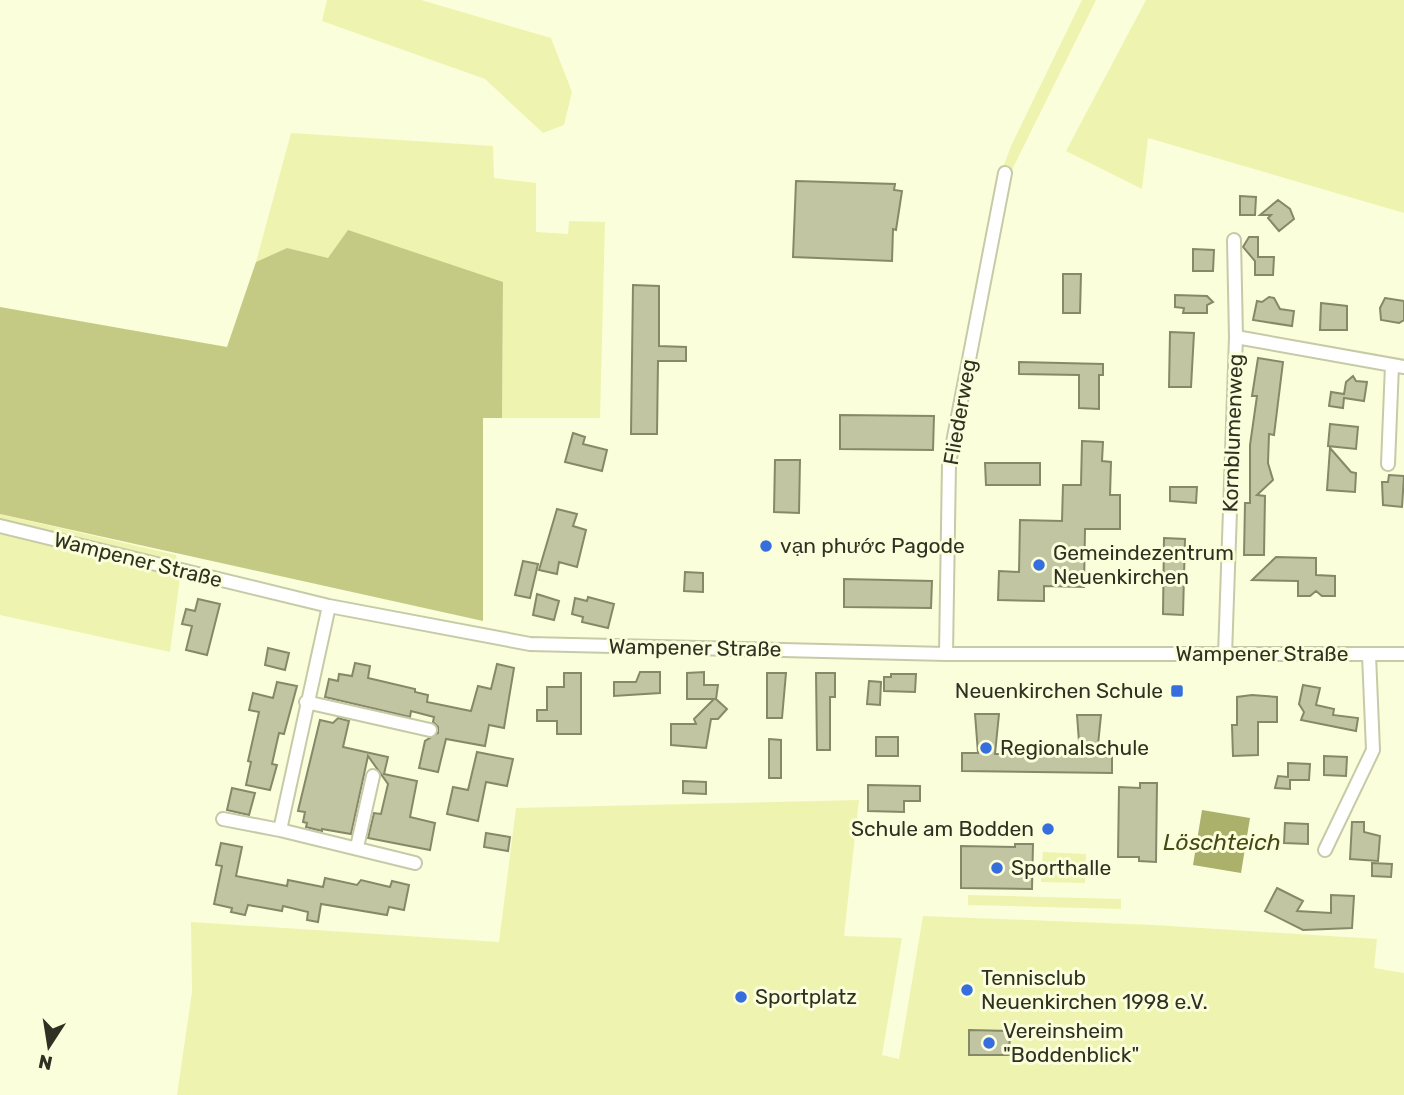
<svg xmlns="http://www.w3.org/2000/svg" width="1404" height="1095" viewBox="0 0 1404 1095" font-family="Rubik,sans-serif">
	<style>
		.green { fill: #eef4af }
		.forest { fill: #c4ca83 }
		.water { fill: #abb06b }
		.building { fill: #c1c5a2; stroke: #868968; stroke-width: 2 }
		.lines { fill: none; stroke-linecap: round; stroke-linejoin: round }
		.minor-casing { stroke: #c7caa7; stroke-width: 16 }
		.minor { stroke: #fff; stroke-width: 12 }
		.poi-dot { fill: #366edd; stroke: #fbfeda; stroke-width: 2.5 }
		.labels { text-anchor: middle; stroke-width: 6; stroke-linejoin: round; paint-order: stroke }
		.street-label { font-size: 21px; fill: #303123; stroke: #fbfeda }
		.poi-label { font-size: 21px; fill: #303123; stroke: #fbfeda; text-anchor: start }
		.water-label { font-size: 23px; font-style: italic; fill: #474915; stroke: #fbfeda }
	</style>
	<rect width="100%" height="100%" fill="#fbfeda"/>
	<!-- green -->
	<path class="green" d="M327 0H421L551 38 572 92 564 125 543 133 485 79 322 21Z
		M1082 0H1096L1010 174 1001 173 1011 146Z
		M1146 0H1404V213L1148 138 1142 189 1066 151Z
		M291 133 493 146 494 178 536 183V232L568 234 569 221 605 222 600 418H502L503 282 328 259 287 248 256 262Z
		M0 514 176 555 180 578 170 652 0 615Z
		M859 800 844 936 902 938 882 1055 899 1059 923 916 1154 925 1377 939 1374 968 1404 973V1095H177L192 992 191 922 499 942 516 808Z
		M1043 852 1086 854 1085 883 1041 882Z
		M968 895 1121 899V909L968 905Z"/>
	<!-- forest -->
	<path class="forest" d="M348 230 503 282 502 418H483V621L0 514V307L227 347 256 262 287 248 328 258Z"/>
	<!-- water -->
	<path class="water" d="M1202 810 1250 818 1241 873 1193 865Z"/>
	<!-- building -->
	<path class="building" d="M796 181 895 184 894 190 902 191 896 230 893 229 892 261 793 257Z
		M1240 196 1256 197 1255 215H1240Z
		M1278 200 1290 209 1294 219 1279 231 1268 218 1271 215H1260Z
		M1249 237H1258V257H1274L1273 275H1255V261L1243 247Z
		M1193 249 1214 250 1213 271H1193Z
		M1063 274H1081L1080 313H1063Z
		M633 285 659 286V346L686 347V361H658L657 434H631Z
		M1175 295 1207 296 1213 302 1207 305V313H1183L1184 308 1175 307Z
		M1269 297 1274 298 1280 309 1294 311 1292 326 1253 320 1257 301 1262 302Z
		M1385 298 1404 301V320L1399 323 1381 320 1380 308Z
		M1321 303 1347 306V330H1320Z
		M1170 332 1194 333 1191 387H1169Z
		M1258 358 1283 362 1274 435 1269 434 1268 463 1273 480 1257 495 1265 496 1264 555H1244L1245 503H1250V445L1257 396H1252Z
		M1019 362 1103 364V375H1099V409L1079 408V375L1019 374Z
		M1353 376 1356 381 1367 382 1364 401 1344 398 1343 408 1329 406 1331 392 1344 394 1346 382Z
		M840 415 934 416 933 450 840 449Z
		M1330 424 1358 427 1356 449 1328 446Z
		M573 433 585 437 583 444 607 450 602 471 565 462Z
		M1082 441 1103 442 1102 461 1111 462 1110 495H1120V529H1085L1084 587 1044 586V601L998 600 999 571 1019 572 1020 520 1062 521 1063 485H1081Z
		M1330 448 1351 472 1356 473 1355 492 1327 490Z
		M775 460H800L799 513 774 512Z
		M985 463H1040V485H986Z
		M1389 475 1404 476 1402 507 1383 505 1382 482H1388Z
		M1170 487H1197L1196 503 1170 501Z
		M557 509 577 514 573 526 586 530 577 567 559 562 557 574 539 570Z
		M1164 538 1185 539 1183 615 1163 614Z
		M1276 557 1316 558V575L1335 576V596H1322L1316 591 1310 596H1298V581L1252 580Z
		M523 561 538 564 530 598 515 595Z
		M685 572 703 573V592L684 591Z
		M844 579 932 581 931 608 844 607Z
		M537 594 559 601 554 620 533 615Z
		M588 597 614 604 608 628 582 622 583 617 572 614 575 598 587 601Z
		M198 599 220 604 207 655 186 650 192 626 182 624 186 609 195 611Z
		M268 648 289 653 285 670 265 665Z
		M355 663 370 666 368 678 415 689V692L428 695 427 702 471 711 478 686 491 689 497 664 514 668 504 728 489 725 485 746 446 739 438 772 419 768 425 741 438 733V727L433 722 434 717 411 711 410 717 325 697 329 679 338 681 339 674 352 676Z
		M640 672H660V693L614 696V682H636Z
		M704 672V685H718L716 699 727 709 718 719H711L706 748 671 745V724H696L694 719 714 699H687V673Z
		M564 673H581V734H557V721H537V710H547V687H564Z
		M767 673H786L782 718H767Z
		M816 673H835V697H830V750H817Z
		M891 674H916L915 692 884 691V677H891Z
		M869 681 881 682 880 705 867 704Z
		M277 682 297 686 284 734 279 733 272 764 277 765 270 790 246 785 251 762 248 761 259 712 249 710 253 693 273 698Z
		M1303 685 1320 688 1316 705 1334 709 1333 715 1358 718 1356 731 1301 720 1304 712 1299 704Z
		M1252 695 1277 697V722H1258V755L1233 756 1232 725H1237V697Z
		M975 714H999L995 754H1033V743H1050V754L1080 755 1077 715H1101L1097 755H1112V773L962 771V753H978Z
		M338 718 349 721 343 747 388 757 384 774 417 781 410 817 435 823 430 850 368 838 374 813 381 814 388 784 368 756 351 834 322 829V831L306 827 307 823 303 822 305 812 298 811 320 720 333 723Z
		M876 737H898V756H876Z
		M769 739 781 740V778H769Z
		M477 752 513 759 507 786 486 782 478 821 447 814 453 787 468 790Z
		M1324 756 1347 757 1346 776 1324 775Z
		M1288 763 1310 764 1309 780H1290V789L1275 788 1278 776 1288 777Z
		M683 781 706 782V794L683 793Z
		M1140 783H1157L1156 862 1139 861V857H1118L1119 787 1140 788Z
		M868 785 920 786V801H904V812L868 811Z
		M232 788 255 793 249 815 227 810Z
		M1352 822H1364V832L1380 836 1378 861 1350 859Z
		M1285 823 1308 824V844L1284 843Z
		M486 833 510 837 508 851 484 847Z
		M221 843 242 847 236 876 287 886 288 880 323 887 325 878 357 885 361 880 390 887 392 881 409 885 404 910 389 907 387 915 321 904 318 922 307 920 308 912 283 906 282 911 248 905 245 915 231 912 232 908 214 904 222 866 216 865Z
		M1015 844H1033L1032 889 961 888V846L1015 847Z
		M1372 863 1392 864 1391 877 1372 876Z
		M1277 888 1303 901 1297 911 1331 913V895L1354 896 1352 928 1303 930 1265 911Z
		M969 1030 1010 1031 1009 1055H969Z"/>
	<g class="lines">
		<defs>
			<path id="minor" d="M1236 337 1404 367
				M1388 464 1392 365
				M0 526 329 606 530 644 946 654H1404
				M329 606 280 830 415 863
				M946 654 949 463 1005 173
				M1225 655 1236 337 1234 240
				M306 702 430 730
				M223 819 280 830
				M357 847 373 776
				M1325 850 1373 750 1369 655"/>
		</defs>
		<!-- minor casing -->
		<use href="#minor" class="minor-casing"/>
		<!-- minor -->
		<use href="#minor" class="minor"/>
	</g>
	<!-- markers -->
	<g class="poi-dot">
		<circle cx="766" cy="546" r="7"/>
		<circle cx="1039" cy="565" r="7"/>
		<rect x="1170" y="684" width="14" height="14" rx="3.5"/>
		<circle cx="986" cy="748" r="7"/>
		<circle cx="1048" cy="829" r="7"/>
		<circle cx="997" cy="868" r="7"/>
		<circle cx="967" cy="990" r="7"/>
		<circle cx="741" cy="997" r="7"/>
		<circle cx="989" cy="1043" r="7"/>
	</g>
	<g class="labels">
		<!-- street labels -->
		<g class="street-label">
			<text transform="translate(960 412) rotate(-80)" y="7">Fliederweg</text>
			<text transform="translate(1233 433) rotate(-88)" y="7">Kornblumenweg</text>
			<text transform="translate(138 560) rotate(14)" y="7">Wampener Straße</text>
			<text transform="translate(695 648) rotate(1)" y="7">Wampener Straße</text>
			<text x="1262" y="661">Wampener Straße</text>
		</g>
		<!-- poi labels -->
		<g class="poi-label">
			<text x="780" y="553">vạn phước Pagode</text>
			<text x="1053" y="560">Gemeindezentrum<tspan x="1053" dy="24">Neuenkirchen</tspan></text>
			<text x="1163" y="698" text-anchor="end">Neuenkirchen Schule</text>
			<text x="1000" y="755">Regionalschule</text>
			<text x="1034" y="836" text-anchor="end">Schule am Bodden</text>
			<text x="1011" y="875">Sporthalle</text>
			<text x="981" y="985">Tennisclub<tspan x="981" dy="24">Neuenkirchen 1998 e.V.</tspan></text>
			<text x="755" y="1004">Sportplatz</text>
			<text x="1003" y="1038">Vereinsheim<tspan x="1003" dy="24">"Boddenblick"</tspan></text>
		</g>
		<!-- water labels -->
		<g class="water-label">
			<text x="1222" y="850">Löschteich</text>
		</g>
	</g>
	<!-- north arrow -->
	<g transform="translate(49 1046) rotate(192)" stroke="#fbfeda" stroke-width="5" paint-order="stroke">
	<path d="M0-5L12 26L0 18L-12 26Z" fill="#303123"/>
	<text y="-10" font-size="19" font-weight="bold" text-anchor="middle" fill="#303123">N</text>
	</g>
</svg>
